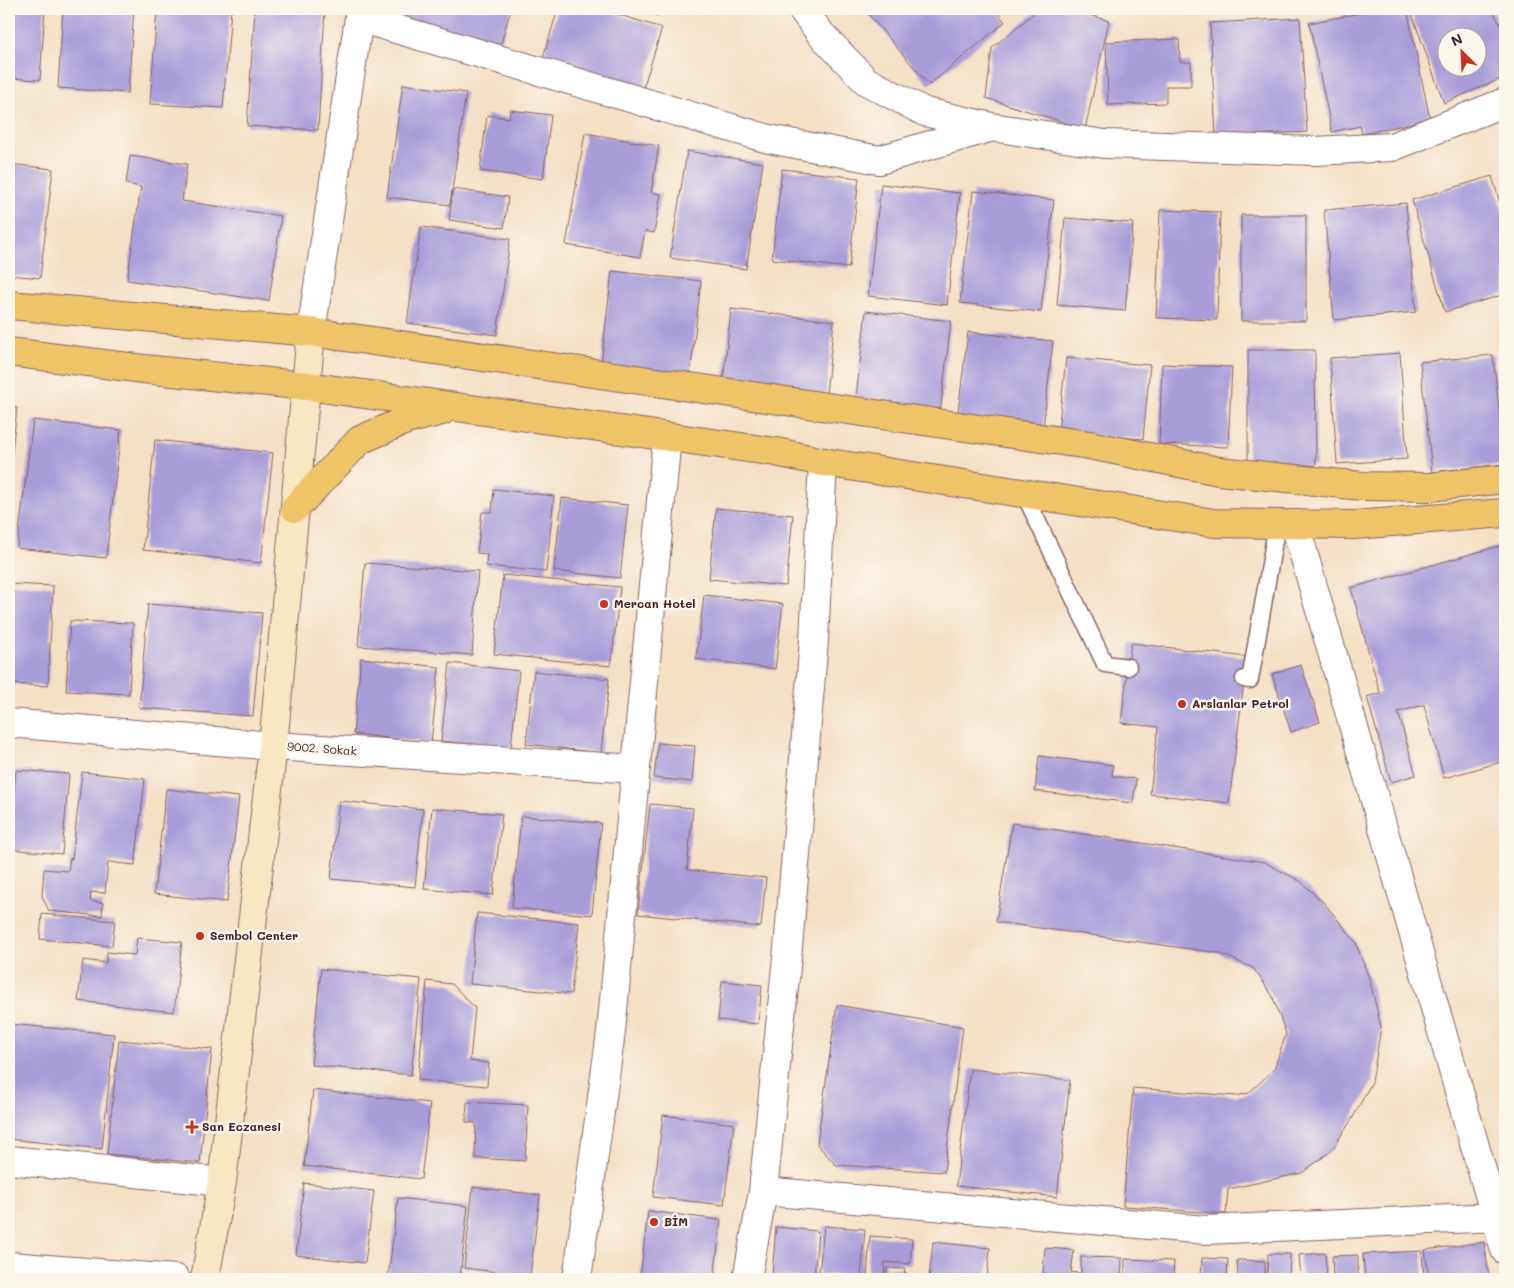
<svg xmlns="http://www.w3.org/2000/svg" width="1514" height="1288" viewBox="0 0 1514 1288" font-family="Mali,sans-serif">
	<style>
		.building { fill: #a89dd9; fill-rule: evenodd }
		.lines { fill: none; stroke-linecap: round; stroke-linejoin: round }
		.service-casing { stroke: #866261; stroke-width: 19 }
		.minor-casing { stroke: #866261; stroke-width: 30 }
		.secondary-casing { stroke: #866261; stroke-width: 30 }
		.primary-casing { stroke: #866261; stroke-width: 30 }
		.service { stroke: #fff; stroke-width: 16 }
		.minor { stroke: #fff; stroke-width: 28 }
		.secondary { stroke: #f9e7c3; stroke-width: 28 }
		.primary { stroke: #efc469; stroke-width: 28 }
		.poi-dot { fill: #c8321e; stroke: #fbf7ec; stroke-width: 2 }
		.labels { text-anchor: middle; stroke-width: 5; stroke-linejoin: round; paint-order: stroke }
		.poi-label { font-size: 12px; font-weight: bold; fill: #4a1f2b; stroke: #fbf7ec; text-anchor: start }
		.street-label { font-size: 12px; fill: #4a1f2b; stroke: #fbf7ec }
	</style>
	<rect width="100%" height="100%" fill="#fbf7ec"/>
	<filter id="ink" filterUnits="userSpaceOnUse"><feTurbulence type="fractalNoise" baseFrequency=".02" numOctaves="2"/><feDisplacementMap in="SourceGraphic" scale="10" xChannelSelector="R" yChannelSelector="G"/><feConvolveMatrix kernelMatrix="1 2 1 2 8 2 1 2 1" color-interpolation-filters="sRGB"/></filter>
	<filter id="wash" filterUnits="userSpaceOnUse"><feTurbulence type="fractalNoise" baseFrequency=".0096" numOctaves="4" result="noise"/><feDisplacementMap in="SourceGraphic" scale="20" xChannelSelector="R" yChannelSelector="G"/><feGaussianBlur stdDeviation="1.12" result="paint"/><feColorMatrix in="noise" values="0 0 0 0 0 0 0 0 0 0 0 0 0 0 0 0 0 1.4 0 .05"/><feComposite in="paint" operator="in"/></filter>
	<g filter="url(#wash)">
		<rect width="100%" height="100%" fill="#f5dfc5"/>
		<g id="blocks">
			<!-- building -->
			<path class="building" d="M9 9H45L40 80 9 78Z
				M63 9H134L128 93 58 88Z
				M157 9H231L223 108 150 104Z
				M255 9 325 11 318 130 247 126Z
				M405 9H511L500 47 401 21Z
				M558 9H600L662 28 641 95 541 64Z
				M640 9H660L658 16Z
				M864 9H995L1005 22 929 85Z
				M1039 9H1072L1109 21 1085 129 986 98 992 48Z
				M1254 9H1275V10L1255 13Z
				M1380 9H1407L1430 119 1362 134 1360 126 1332 132 1309 23Z
				M1410 9H1492L1505 34V77L1444 103ZM1446 38H1476V68H1446Z
				M1300 18 1307 132 1216 137 1210 23Z
				M1179 39 1180 62H1191V86H1166V103L1108 105 1106 42Z
				M403 84 466 93 450 205 387 197Z
				M510 110 551 115 543 179 480 171 487 115 509 118Z
				M585 133 659 146 651 192 661 194 654 233 645 231 640 257 566 245Z
				M687 151 763 163 746 269 670 258Z
				M130 156 187 164 182 201 281 216 269 301 127 280 141 187 126 184Z
				M9 164 53 169 40 278 9 275Z
				M782 169 859 178 849 268 772 259Z
				M1492 176 1505 220V294L1445 312 1412 200Z
				M881 184 960 193 947 305 868 296Z
				M453 189 508 197 504 228 449 220Z
				M973 191 1054 200 1041 312 960 303Z
				M1406 203 1416 312 1334 320 1324 210Z
				M1160 210 1220 212 1217 320 1156 318Z
				M1241 215H1306V321H1241Z
				M1065 218 1133 223 1125 311 1057 305Z
				M421 227 510 239 497 335 407 323Z
				M612 271 701 281 690 376 601 365Z
				M731 309 834 321 826 394 723 383Z
				M866 311 951 321 940 414 855 405Z
				M968 332 1053 341 1043 429 957 420Z
				M1248 350H1315L1316 465 1248 466Z
				M1400 353 1407 459 1337 464 1330 358Z
				M1493 355 1505 464 1432 472 1420 362Z
				M1066 358 1150 365 1143 439 1058 432Z
				M1162 364 1232 367 1228 447 1159 444Z
				M9 407 17 408 10 468 9 467Z
				M33 420 121 430 106 558 17 548Z
				M155 440 273 453 261 563 143 550Z
				M494 489 554 496 546 572 486 566 487 554 477 553 482 512H492Z
				M562 498 628 505 620 578 554 571Z
				M716 508 793 515 786 586 709 579Z
				M1499 546 1505 568V761L1444 778 1424 705 1398 712 1416 775 1391 782 1367 697 1380 693 1351 588Z
				M365 563 478 571 472 655 358 646Z
				M503 575 620 587 611 666 494 654Z
				M9 584 53 586 48 686 9 684Z
				M704 595 783 604 775 669 696 659Z
				M148 604 262 613 253 716 139 708Z
				M70 621 133 623 129 694 66 691Z
				M1131 643 1247 657 1229 803 1150 794 1158 727 1121 723Z
				M361 658 439 667 431 743 353 734Z
				M450 663 519 671 511 748 441 741Z
				M1301 665 1320 722 1291 732 1272 674Z
				M534 671 609 679 601 753 526 744Z
				M658 743 695 746 692 782 654 778Z
				M1039 756 1113 765 1112 776 1136 779 1133 803 1035 791Z
				M16 770 69 774 62 854 9 849Z
				M82 772 145 779 135 865 108 862 105 893 91 892 90 901 103 903 102 916 49 911 42 896 44 869 68 871 70 858 72 859Z
				M166 789 239 797 227 902 154 894Z
				M339 801 423 809 415 887 331 879Z
				M650 804 693 808 687 870 766 878 761 927 638 914Z
				M432 808 502 814 493 895 424 889Z
				M521 816 601 823 592 915 512 908Z
				M1012 823 1264 862 1300 881 1324 903 1355 941 1370 981 1381 1027 1372 1082 1352 1119 1331 1151 1302 1173 1228 1189 1226 1214 1123 1206 1133 1088 1236 1096 1249 1093 1274 1069 1286 1034 1272 995 1253 968 1219 953 996 922Z
				M477 913 579 923 571 994 470 984Z
				M42 914 115 921 112 946 40 939Z
				M137 938 182 942 174 1012 78 1001 83 960 106 963 107 952 135 955Z
				M321 969 421 979 411 1075 311 1065Z
				M427 981 452 984 475 1008 470 1061 489 1063 487 1086 418 1080Z
				M722 981 762 985 758 1024 718 1020Z
				M837 1005 963 1027 944 1172 836 1165 817 1144Z
				M9 1024 114 1034 102 1149 9 1139Z
				M119 1040 212 1049 200 1163 107 1154Z
				M970 1069 1070 1080 1057 1197 956 1186Z
				M313 1090 430 1103 421 1179 304 1166Z
				M467 1102 528 1105 525 1161 475 1158 476 1123 466 1122Z
				M663 1115 734 1124 724 1205 653 1197Z
				M304 1183 374 1191 365 1263 296 1255Z
				M473 1187 540 1195 530 1276 464 1268Z
				M398 1198 468 1206 460 1279 388 1278Z
				M648 1211 721 1220 714 1279H640Z
				M824 1226 865 1229 861 1278 819 1274Z
				M776 1227 818 1231 814 1279 772 1275Z
				M870 1236 912 1239 910 1264 885 1262 884 1278 867 1276Z
				M933 1242 990 1248 987 1279H929Z
				M1484 1242 1489 1277 1475 1279H1429L1425 1250Z
				M1045 1248 1074 1250 1071 1272 1079 1273 1078 1279H1047L1048 1274 1043 1273Z
				M1422 1251 1424 1279H1365L1363 1254Z
				M1325 1253 1327 1279H1301L1299 1255Z
				M1268 1254H1290L1289 1279H1267Z
				M1358 1255V1279H1333L1332 1256Z
				M1081 1257 1122 1258 1121 1279H1081Z
				M1202 1258 1228 1259 1227 1279H1201Z
				M1125 1259 1174 1261 1173 1279H1125Z
				M1237 1260 1265 1261V1279H1238Z
				M887 1268 905 1269 904 1279H886Z"/>
		</g>
	</g>
	<g filter="url(#ink)">
		<use href="#blocks" fill-opacity="0" stroke="#866261" stroke-width="1"/>
		<g class="lines">
			<defs>
				<path id="service" d="M1024 493 1105 664 1128 667
					M1244 679 1250 680 1277 524"/>
				<path id="minor" d="M802 9 821 34 866 81 925 112 991 127 1105 144 1315 151 1392 147 1505 102
					M359 18 769 139 879 160 989 128
					M311 332 359 18V9
					M1295 524 1505 1250
					M9 723 273 746 636 769
					M9 1160 222 1182
					M763 1191 1206 1230 1497 1217
					M9 1266 176 1279
					M577 1279 611 1032 667 437
					M747 1279 763 1191 788 948 814 640 823 462"/>
				<path id="secondary" d="M205 1279 222 1182 273 746 311 332"/>
				<path id="primary" d="M9 305 311 332 1089 445 1219 471 1362 486 1429 487 1505 479
					M9 352 144 369 307 386 776 452 823 462 1214 523 1354 525 1505 513
					M295 508 360 440 406 420 442 411"/>
			</defs>
			<!-- service casing -->
			<use href="#service" class="service-casing"/>
			<!-- minor casing -->
			<use href="#minor" class="minor-casing"/>
			<!-- secondary casing -->
			<use href="#secondary" class="secondary-casing"/>
			<!-- primary casing -->
			<use href="#primary" class="primary-casing"/>
			<!-- service -->
			<use href="#service" class="service"/>
			<!-- minor -->
			<use href="#minor" class="minor"/>
			<!-- secondary -->
			<use href="#secondary" class="secondary"/>
			<!-- primary -->
			<use href="#primary" class="primary"/>
		</g>
	</g>
	<!-- markers -->
	<g class="poi-dot">
		<circle cx="604" cy="604" r="5"/>
		<circle cx="1182" cy="704" r="5"/>
		<circle cx="200" cy="936" r="5"/>
		<path d="M189.5 1119.5h5v5h5v5h-5v5h-5v-5h-5v-5h5z"/>
		<circle cx="654" cy="1222" r="5"/>
	</g>
	<g class="labels">
		<!-- poi labels -->
		<g class="poi-label">
			<text x="614" y="608">Mercan Hotel</text>
			<text x="1192" y="708">Arslanlar Petrol</text>
			<text x="210" y="940">Sembol Center</text>
			<text x="202" y="1131">San Eczanesi</text>
			<text x="664" y="1226">BİM</text>
		</g>
		<!-- street labels -->
		<g class="street-label">
			<text transform="translate(322 749) rotate(4)" y="4">9002. Sokak</text>
		</g>
	</g>
	<!-- margin -->
	<rect width="1514" height="1288" fill="none" stroke="#fbf7ec" stroke-width="30"/>
	<!-- north arrow -->
	<g transform="translate(1462 52) rotate(336)"><circle r="24" fill="#fbf7ec" stroke="#b4a19f"/>
	<path d="M0-4L9 19L0 12L-9 19Z" fill="#c8321e"/>
	<text y="-8" font-size="14" font-weight="bold" text-anchor="middle" fill="#4a1f2b">N</text>
	</g>
</svg>
